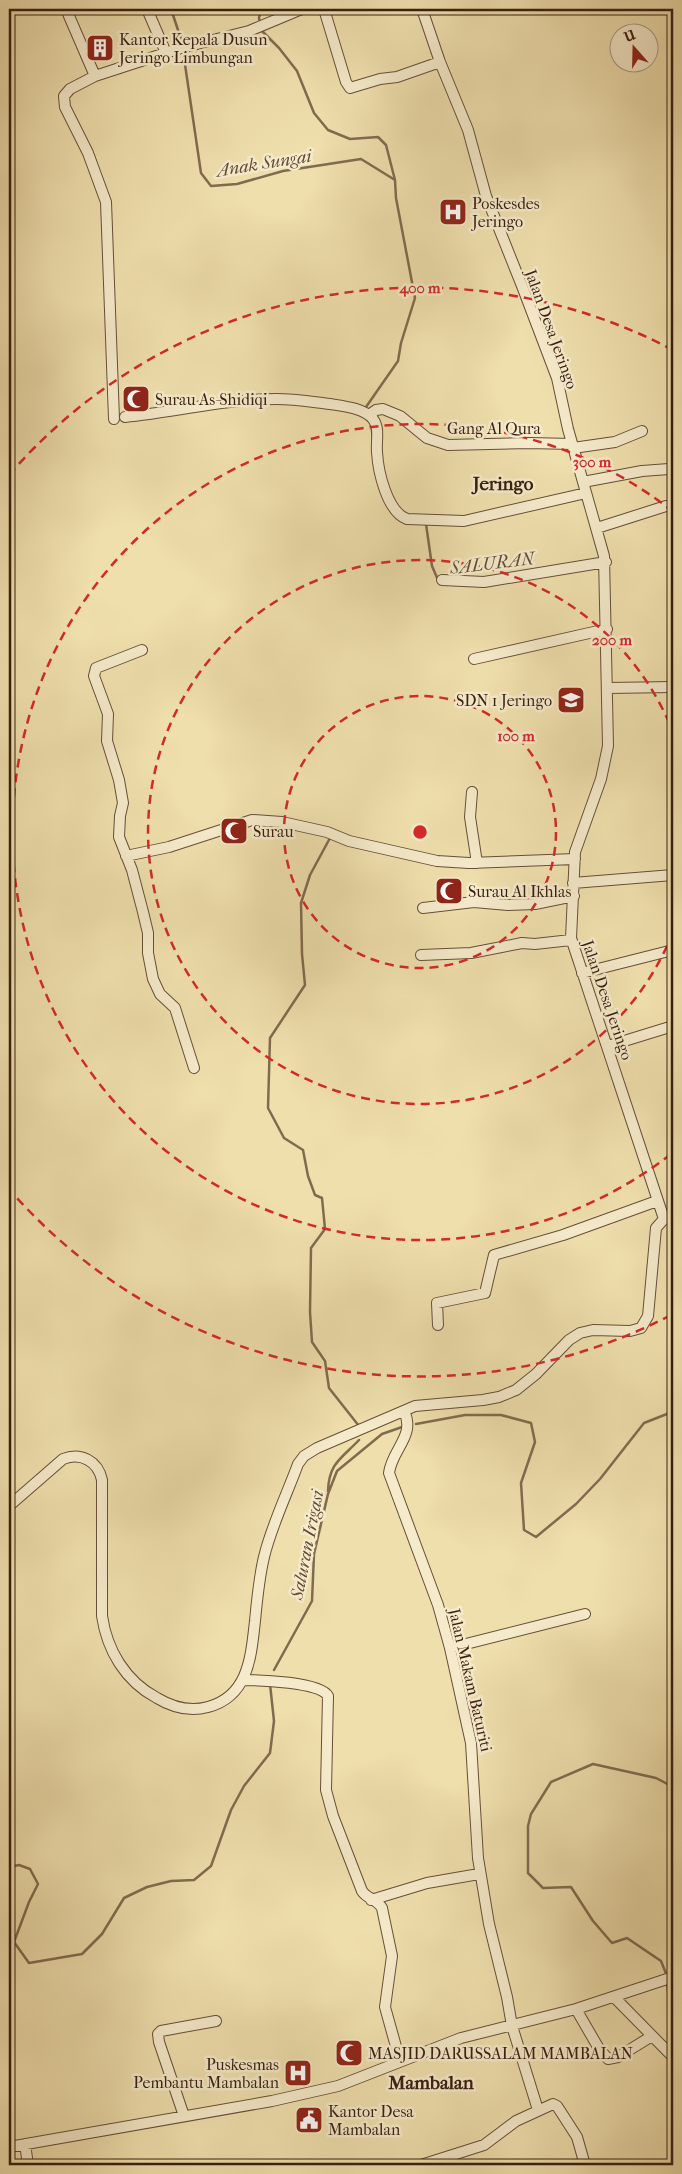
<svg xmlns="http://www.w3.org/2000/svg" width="682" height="2174" viewBox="0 0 682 2174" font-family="'IM FELL French Canon',serif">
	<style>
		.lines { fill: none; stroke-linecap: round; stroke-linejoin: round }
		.stream { stroke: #816b4f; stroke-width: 2.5 }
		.minor-casing { stroke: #664f39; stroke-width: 12 }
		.minor { stroke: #f5eaca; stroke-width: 10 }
		.ring { fill: none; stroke: #d62828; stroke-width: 2.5; stroke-dasharray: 9 6 }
		.labels { text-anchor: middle; stroke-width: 5; stroke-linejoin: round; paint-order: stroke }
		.poi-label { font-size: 16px; fill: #381f12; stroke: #f5eaca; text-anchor: start }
		.street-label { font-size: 16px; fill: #381f12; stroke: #f5eaca }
		.water-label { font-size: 18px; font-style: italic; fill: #624b36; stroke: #f5eaca }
		.quarter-label { font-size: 19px; font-weight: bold; fill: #381f12; stroke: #f5eaca }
		.centre { fill: #d62828; stroke: #f5eaca; stroke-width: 2.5 }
		.ring-label { font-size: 15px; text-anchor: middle; font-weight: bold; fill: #d62828; stroke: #f5eaca; stroke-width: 5; stroke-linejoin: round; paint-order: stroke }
	</style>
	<rect width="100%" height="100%" fill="#efdfad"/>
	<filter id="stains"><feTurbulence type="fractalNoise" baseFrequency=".004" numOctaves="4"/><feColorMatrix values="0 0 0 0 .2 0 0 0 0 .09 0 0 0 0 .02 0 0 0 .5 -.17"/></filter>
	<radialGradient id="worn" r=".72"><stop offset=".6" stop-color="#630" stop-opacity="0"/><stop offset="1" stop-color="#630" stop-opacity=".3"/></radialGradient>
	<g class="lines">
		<!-- stream -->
		<path class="stream" d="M171 9 183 45
			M260 24 259 18 261 9
			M261 30 279 48 297 71 314 113 328 130 350 139 378 137 386 145 395 180 396 198 415 298 401 343 398 361 366 407
			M183 51 201 173 211 186 237 184 283 171 361 159 395 180
			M426 524 432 566 438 580
			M330 838 310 875 301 903 302 954 305 985 270 1038 268 1108 284 1138 303 1150 308 1176 315 1195 322 1198 325 1229 311 1248 310 1312 312 1342 325 1361 329 1388 359 1426
			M416 1424 465 1415H501L531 1423 535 1442 521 1483 524 1530 536 1537 576 1504 600 1479 644 1423 672 1412 673 1413
			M328 1491C329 1463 341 1459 359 1440
			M274 1670 312 1601 314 1554 328 1494 337 1471 382 1434 405 1426
			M9 1867 19 1865 30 1869 38 1884 29 1902 14 1942 29 1963 82 1954 102 1934 124 1898 147 1887 171 1881 194 1880 211 1866 231 1810 244 1786 270 1753 274 1721 270 1684
			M667 1976 661 1961 627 1938 612 1943 593 1921 571 1887 543 1888 528 1873V1826L531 1814 551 1782 593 1764 656 1778 673 1787
			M667 1982 669 1998 673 2008"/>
		<defs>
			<path id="minor" d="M66 9 95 76 181 48 249 31 302 9
				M147 9 166 53
				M324 9 346 82 350 88 380 79 397 77 440 62
				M422 9 440 62 468 130 486 196 522 286 557 378 568 429 604 556 608 746 601 779 575 852 571 938 664 1219
				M95 76 70 89 64 96 65 107 88 153 106 202 114 419
				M369 415 376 410 383 409 400 416 427 438 448 445 529 443 572 444
				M125 417C176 412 226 399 277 399 295 399 312 402 330 404 343 406 364 408 373 419 380 428 376 441 377 452 378 471 387 512 407 519L464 521 586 493
				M573 448 615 442 642 431
				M583 482 642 471 669 469
				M597 528 666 506H673
				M442 580 484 582 606 562
				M142 650 96 668 94 676 108 714 107 741 119 780 123 803 120 816 119 837 132 870 143 912 148 933V953L153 979 160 994 175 1008 194 1068
				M474 659 607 629
				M608 688 673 687
				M472 792 470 817 477 863
				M126 856 169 847 252 820 282 822 327 832 349 841 437 861 469 863 575 859
				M573 883 673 875
				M423 908 474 902 508 905 535 904 574 896
				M421 955 471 953 522 943 535 944 571 940
				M582 973 673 950
				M608 1046 673 1026
				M438 1325 437 1303 485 1293 494 1255 563 1235 657 1201
				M404 1411C416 1436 392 1449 389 1473L438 1605 450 1648 471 1743 478 1858 489 1924 507 1997 512 2026 538 2110
				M9 1506 63 1459C81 1452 98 1461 102 1480V1616C107 1650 125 1681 157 1698 172 1707 190 1712 208 1707 249 1696 251 1656 255 1621 257 1599 259 1578 264 1557 271 1527 287 1494 298 1464L304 1456 317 1448 415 1406 483 1400 499 1397 516 1390 536 1374 569 1340 580 1333 593 1330 630 1331 641 1328 648 1316 656 1228 664 1219 673 1217
				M450 1648 585 1614
				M243 1680C260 1680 320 1682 328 1696L326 1790 333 1816 362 1891C367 1899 377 1899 382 1908L392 1956 385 2007 400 2061
				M371 1900 427 1883 479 1874
				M614 1997 673 2057
				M576 2009 598 2047 608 2059 618 2057 652 2036
				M184 2116 159 2042 158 2034 161 2031 216 2021
				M25 2144 28 2165
				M9 2147 272 2101 338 2086 461 2038 576 2009 673 1977
				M421 2165 484 2145 516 2121 553 2104 557 2106 577 2137 585 2165"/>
		</defs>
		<!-- minor casing -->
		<use href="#minor" class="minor-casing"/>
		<!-- minor -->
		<use href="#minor" class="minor"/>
	</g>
	<!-- distance rings -->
	<g class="ring">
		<circle cx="420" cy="832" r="136"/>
		<path d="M673 932A272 272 0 1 1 673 732"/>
		<path d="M671 1154A408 408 0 1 1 671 510"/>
		<path d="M671 1315A544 544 0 0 1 9 1189M9 475A544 544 0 0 1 671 349"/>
	</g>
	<!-- icons -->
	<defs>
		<symbol id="building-square" viewBox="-11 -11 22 22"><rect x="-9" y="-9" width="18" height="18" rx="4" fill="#8f2418" stroke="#f5eaca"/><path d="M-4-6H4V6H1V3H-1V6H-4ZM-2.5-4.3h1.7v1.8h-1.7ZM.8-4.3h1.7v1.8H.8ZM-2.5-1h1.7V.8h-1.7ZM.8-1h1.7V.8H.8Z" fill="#fff"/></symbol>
		<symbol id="hospital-square" viewBox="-11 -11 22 22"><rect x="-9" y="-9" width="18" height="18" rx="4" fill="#8f2418" stroke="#f5eaca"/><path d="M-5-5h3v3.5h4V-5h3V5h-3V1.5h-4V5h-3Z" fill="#fff"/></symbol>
		<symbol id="mosque-square" viewBox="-11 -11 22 22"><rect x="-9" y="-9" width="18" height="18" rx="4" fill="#8f2418" stroke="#f5eaca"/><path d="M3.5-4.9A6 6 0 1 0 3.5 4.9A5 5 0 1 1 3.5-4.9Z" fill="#fff"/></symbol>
		<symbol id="school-square" viewBox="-11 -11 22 22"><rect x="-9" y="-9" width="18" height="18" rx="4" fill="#8f2418" stroke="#f5eaca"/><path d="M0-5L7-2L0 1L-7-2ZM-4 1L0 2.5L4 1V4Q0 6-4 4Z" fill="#fff"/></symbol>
		<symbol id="civic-square" viewBox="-11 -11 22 22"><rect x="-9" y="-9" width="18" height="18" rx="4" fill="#8f2418" stroke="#f5eaca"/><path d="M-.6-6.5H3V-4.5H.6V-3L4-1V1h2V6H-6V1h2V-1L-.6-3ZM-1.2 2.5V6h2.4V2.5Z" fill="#fff"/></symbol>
	</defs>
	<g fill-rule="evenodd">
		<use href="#building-square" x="84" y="32" width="32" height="32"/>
		<use href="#hospital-square" x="437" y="196" width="32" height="32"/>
		<use href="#mosque-square" x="120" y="383" width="32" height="32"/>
		<use href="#school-square" x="555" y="684" width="32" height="32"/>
		<use href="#mosque-square" x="218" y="815" width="32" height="32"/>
		<use href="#mosque-square" x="433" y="875" width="32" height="32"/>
		<use href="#mosque-square" x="333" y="2037" width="32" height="32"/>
		<use href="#hospital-square" x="282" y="2057" width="32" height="32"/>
		<use href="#civic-square" x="293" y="2104" width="32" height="32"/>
	</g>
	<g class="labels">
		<!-- poi labels -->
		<g class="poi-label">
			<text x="119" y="45">Kantor Kepala Dusun<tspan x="119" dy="18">Jeringo Limbungan</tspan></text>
			<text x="472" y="209">Poskesdes<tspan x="472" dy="18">Jeringo</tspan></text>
			<text x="155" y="405">Surau As-Shidiqi</text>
			<text x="552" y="706" text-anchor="end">SDN 1 Jeringo</text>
			<text x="253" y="837">Surau</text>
			<text x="468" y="897">Surau Al Ikhlas</text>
			<text x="368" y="2059">MASJID DARUSSALAM MAMBALAN</text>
			<text x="279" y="2070" text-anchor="end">Puskesmas<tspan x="279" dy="18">Pembantu Mambalan</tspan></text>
			<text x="328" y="2117">Kantor Desa<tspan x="328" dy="18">Mambalan</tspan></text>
		</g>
		<!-- street labels -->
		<g class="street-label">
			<text transform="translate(552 329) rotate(70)" y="6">Jalan Desa Jeringo</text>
			<text x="494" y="434">Gang Al Qura</text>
			<text transform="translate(608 1000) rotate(71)" y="6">Jalan Desa Jeringo</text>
			<text transform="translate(471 1680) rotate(77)" y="6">Jalan Makam Baturiti</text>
		</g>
		<!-- water labels -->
		<g class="water-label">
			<text transform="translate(264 163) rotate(-9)" y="6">Anak Sungai</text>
			<text transform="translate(492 563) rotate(-7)" y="6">SALURAN</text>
			<text transform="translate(307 1545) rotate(-79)" y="6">Saluran Irigasi</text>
		</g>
		<!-- quarter labels -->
		<g class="quarter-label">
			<text x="503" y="490">Jeringo</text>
			<text x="431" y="2089">Mambalan</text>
		</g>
	</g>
	<circle cx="420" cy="832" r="8" class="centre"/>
	<g class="ring-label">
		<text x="420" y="293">400 m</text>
		<text x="592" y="467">300 m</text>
		<text x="612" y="645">200 m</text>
		<text x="516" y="741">100 m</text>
	</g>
	<!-- margin -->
	<rect width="682" height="2174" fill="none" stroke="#efdfad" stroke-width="30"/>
	<rect x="10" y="10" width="662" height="2154" fill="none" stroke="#381f12" stroke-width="2.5"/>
	<rect x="15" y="15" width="652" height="2144" fill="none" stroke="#381f12"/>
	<!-- north arrow -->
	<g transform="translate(634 48) rotate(340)"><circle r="24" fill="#f5eaca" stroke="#a99980"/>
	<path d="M0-4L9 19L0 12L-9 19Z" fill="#8f2418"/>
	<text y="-8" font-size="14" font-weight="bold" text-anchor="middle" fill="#381f12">U</text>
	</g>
	<rect width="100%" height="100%" filter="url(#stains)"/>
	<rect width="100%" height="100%" fill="url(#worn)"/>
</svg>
